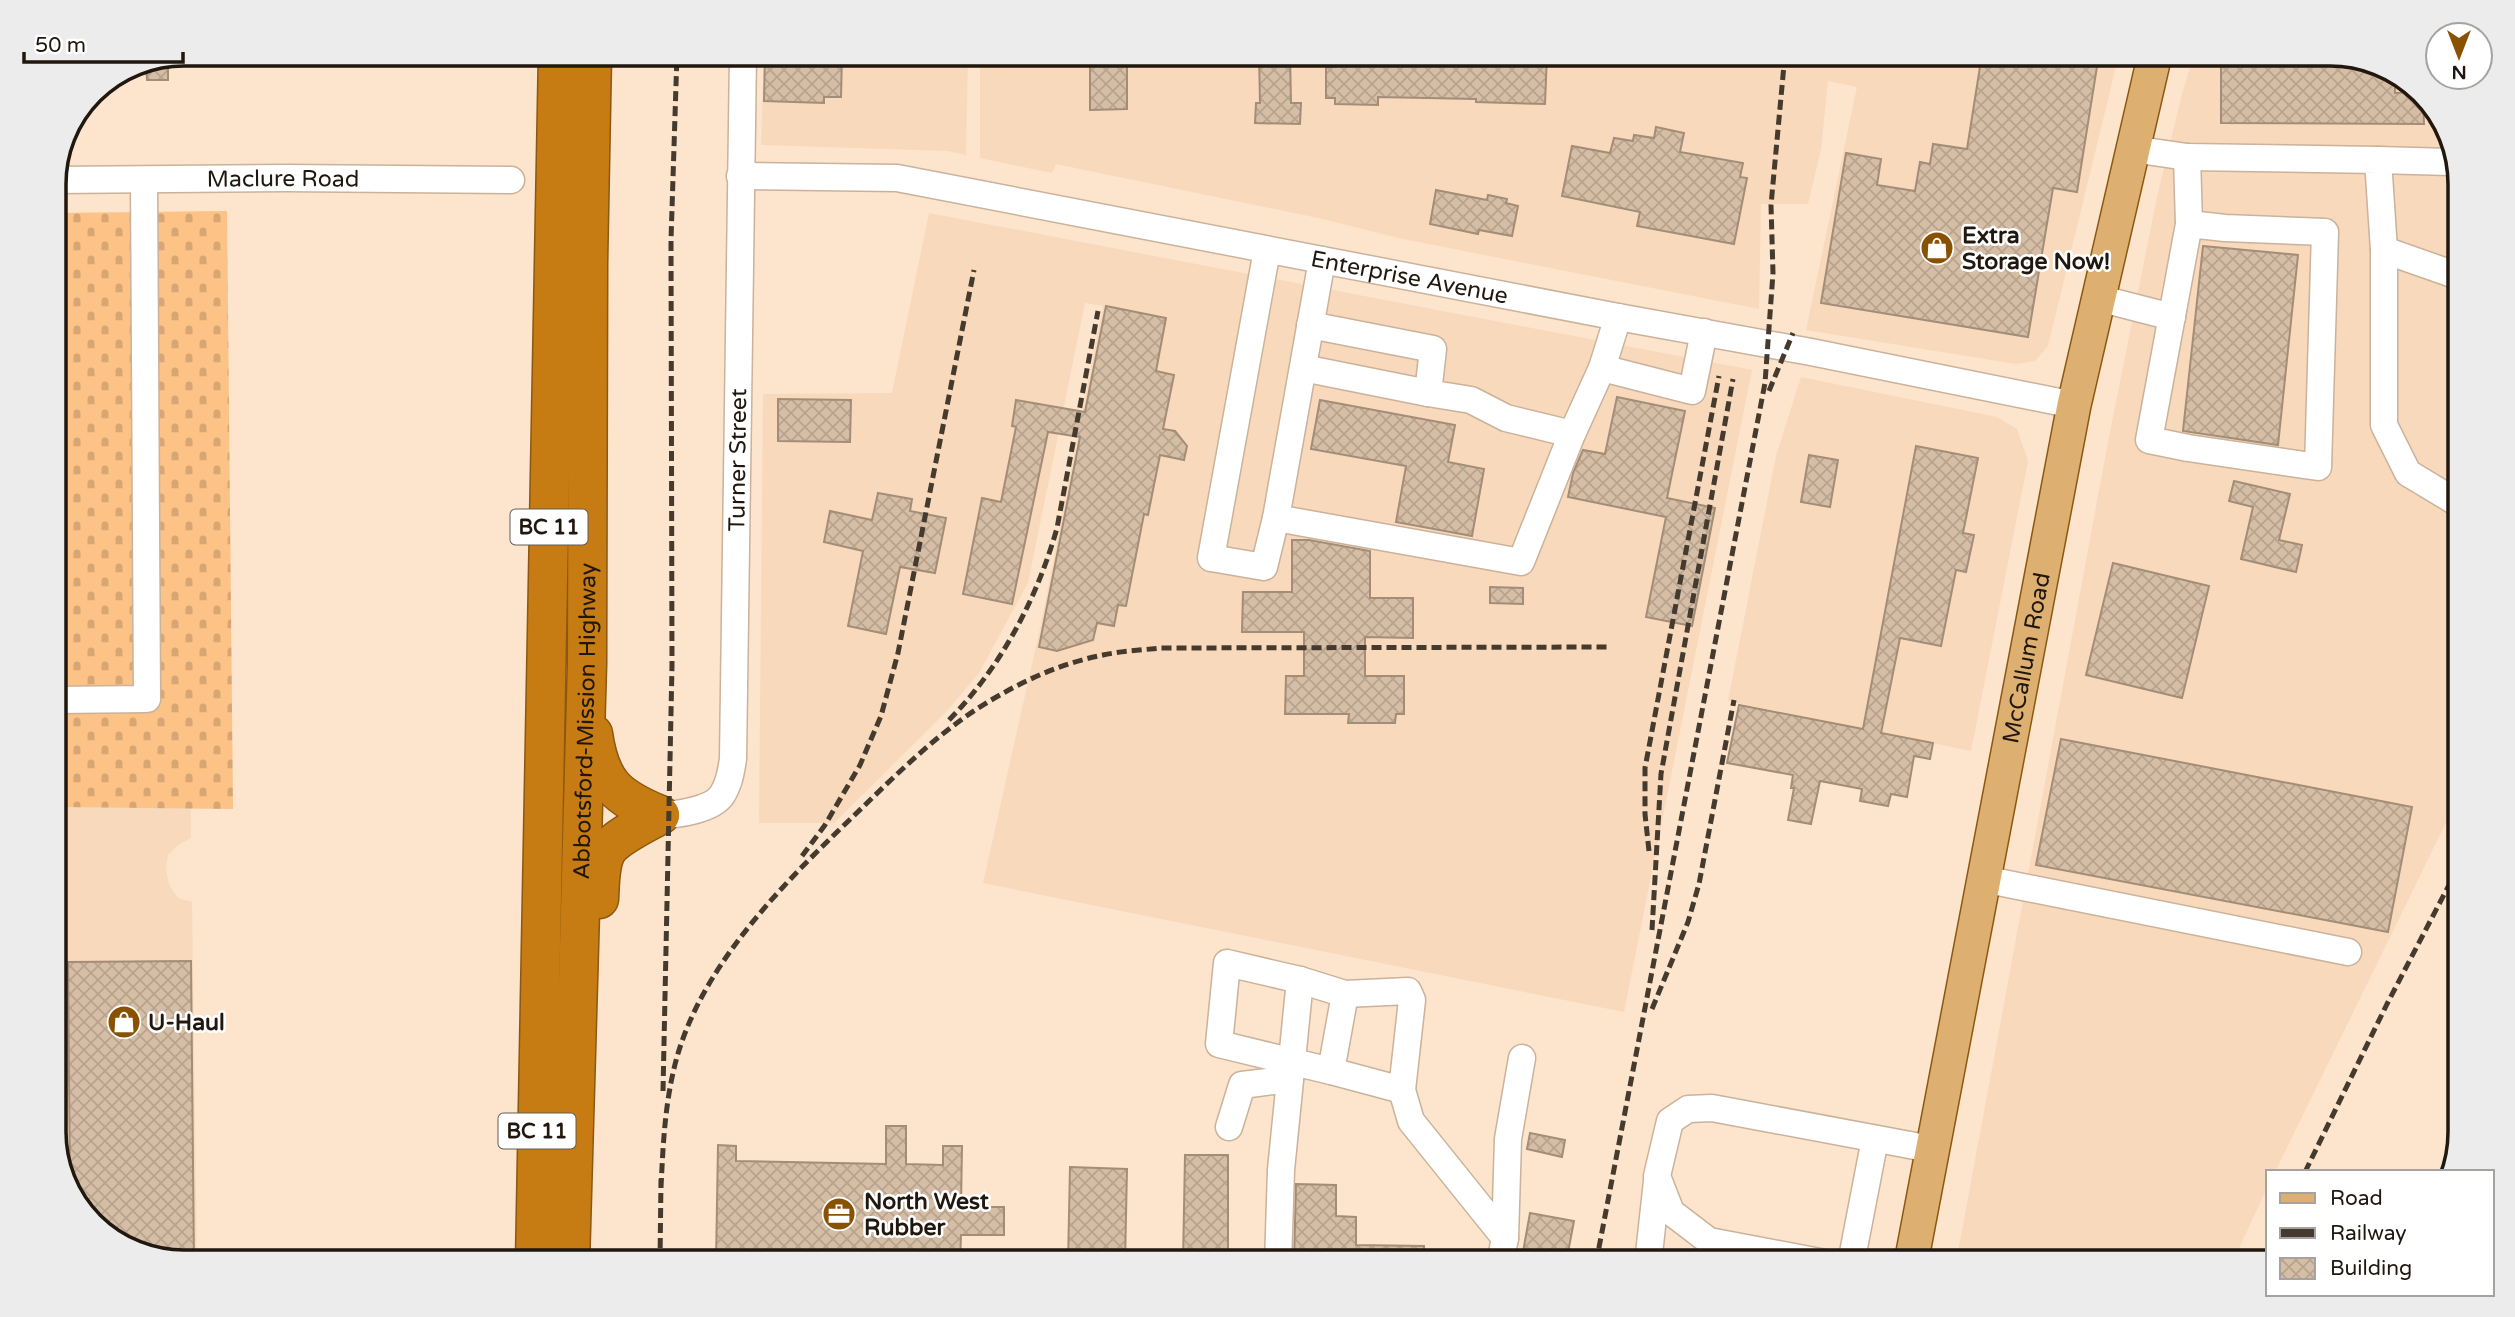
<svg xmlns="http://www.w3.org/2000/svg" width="2515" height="1317" viewBox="0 0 2515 1317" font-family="'Varela Round',sans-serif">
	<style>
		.built { fill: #f8d9bb }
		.cemetery { fill: url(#cemetery-stones) }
		.building { fill: url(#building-cross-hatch); stroke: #a48d77; stroke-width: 2 }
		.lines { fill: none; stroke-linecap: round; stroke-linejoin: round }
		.minor-casing { stroke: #cab29b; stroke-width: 29 }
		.major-casing { stroke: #8c5811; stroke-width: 36 }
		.highway-casing { stroke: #8c5811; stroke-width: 41 }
		.minor { stroke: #fff; stroke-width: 26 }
		.major { stroke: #ddb071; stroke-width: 33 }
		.highway { stroke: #c67b13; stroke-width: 38 }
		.rail { stroke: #453a2e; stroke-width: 5; stroke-dasharray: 10 5; stroke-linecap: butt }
		.labels { text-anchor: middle; stroke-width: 5; stroke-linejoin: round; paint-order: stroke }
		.shield { fill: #fff; stroke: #635d56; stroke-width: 2 }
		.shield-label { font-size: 21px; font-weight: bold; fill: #20170e }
		.street-label { font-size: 23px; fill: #20170e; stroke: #fff }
		.poi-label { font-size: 23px; font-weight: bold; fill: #20170e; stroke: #fff; text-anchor: start }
		.rim { fill: none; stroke: #20170e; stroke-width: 3.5 }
	</style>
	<defs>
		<pattern id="cemetery-stones" width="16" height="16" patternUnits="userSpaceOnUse" patternTransform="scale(1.75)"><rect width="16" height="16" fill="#fcc286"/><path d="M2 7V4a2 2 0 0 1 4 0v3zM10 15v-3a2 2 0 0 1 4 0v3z" fill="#d8a672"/></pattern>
		<pattern id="building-cross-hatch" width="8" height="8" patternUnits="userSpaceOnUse" patternTransform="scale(1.75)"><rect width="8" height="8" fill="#d6bea6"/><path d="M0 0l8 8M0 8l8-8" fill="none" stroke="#b7a38e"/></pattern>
	</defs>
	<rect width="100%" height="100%" fill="#fde4cc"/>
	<!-- built -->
	<path class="built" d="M764 54H968L966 155 948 151 761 145Z
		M980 54H2119L2048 346 2035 361 2016 364 1806 330 1857 87 1828 81 1821 149 1808 204H1761L1759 309 1398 238 1323 219 1056 164 1052 173 980 158Z
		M2194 54H2330L2388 68 2439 113 2460 177 2461 792 2275 1172H2268V1186L2232 1263H1956L2108 442 2157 197 2182 94Z
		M929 213 1752 370 1624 1012 983 883 1041 624 1103 306 1085 303 1028 583 979 673 947 711 834 823H759L763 394 892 393Z
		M1801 377 1997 417 2017 429 2028 461 1971 751 1728 701 1776 456Z
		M55 807 191 808V838L178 845 168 855 166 869 169 885 178 898 192 902 197 1263H185L127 1249 76 1204 55 1141Z"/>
	<!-- cemetery -->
	<path class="cemetery" d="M227 211 233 809 55 807V213Z"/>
	<!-- building -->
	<path class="building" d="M765 54H842L841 97H824V103L764 101Z
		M1090 54H1123L1124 66H1127V109L1090 110Z
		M1259 54H1290L1291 103H1301L1300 124 1255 123 1256 103H1260Z
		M1401 54H1547L1545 104 1476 102V99L1378 97V105L1335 104V98H1326V67H1336V62H1401Z
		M1982 54H2099L2077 192 2053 188 2028 337 1821 303 1846 153 1881 159 1877 185 1915 191 1920 162 1930 164 1933 144 1967 149Z
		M2221 54H2330L2388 68 2395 74V93L2416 92 2423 99 2424 124 2221 123Z
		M168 58V80H147L146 62Z
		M1656 127 1684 133 1680 152 1743 163 1740 177 1747 178 1734 244 1637 226 1640 212 1562 196 1572 146 1610 153 1614 138 1633 141 1634 135 1654 138Z
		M1436 190 1487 200 1488 195 1507 199 1506 203 1518 206 1512 236 1479 230 1478 234 1430 224Z
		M2203 246 2298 255 2278 445 2183 431Z
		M1106 306 1166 318 1156 371 1174 375 1163 429 1175 431 1187 446 1184 460 1160 455 1148 515 1144 514 1126 606 1118 605 1114 626 1097 623 1093 640 1057 651 1039 647 1080 437 1048 432 1012 604 963 594 982 498 1001 502 1016 427 1012 426 1016 400 1085 412Z
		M1617 397 1685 411 1667 498 1715 508 1692 626 1646 617 1666 517 1568 497 1573 473 1583 450 1605 454Z
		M778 399 851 400 850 442 778 441Z
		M1320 400 1455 425 1448 462 1484 469 1472 536 1396 522 1406 466 1311 449Z
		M1916 446 1978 458 1963 533 1974 535 1966 572 1956 570 1941 646 1900 638 1881 733 1933 743 1930 759 1914 756 1907 797 1891 794 1888 806 1860 801 1862 789 1820 781 1811 824 1788 820 1794 788H1791L1793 775 1727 763 1739 705 1863 729Z
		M1809 455 1838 460 1830 507 1801 502Z
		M2234 481 2290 494 2279 540 2302 545 2296 572 2241 559 2253 507 2229 501Z
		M878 493 912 499 910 511 946 518 935 573 900 567 886 634 848 626 863 551 824 542 830 511 872 520Z
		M1292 540H1309L1370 551V598H1413V638L1365 637V676H1404V714H1396L1395 723H1348L1349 714H1285L1286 676H1304V632H1242L1243 592H1292Z
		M2113 563 2209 586 2182 698 2086 675Z
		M1490 587 1523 588V604L1490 603Z
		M2061 739 2412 807 2388 932 2036 865Z
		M191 961 194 1263H185L127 1249 76 1204 70 1186 68 962Z
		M886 1126H906V1164L943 1165V1146H962L961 1207H1004V1235H961L960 1263H716L718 1145 736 1146V1161L886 1164Z
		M1530 1133 1565 1140 1562 1157 1527 1149Z
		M1185 1155H1228V1263H1183Z
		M1070 1167 1127 1169 1125 1263H1068Z
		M1296 1184 1336 1185V1216L1356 1217V1245L1424 1246V1263H1294Z
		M1530 1213 1574 1221 1566 1263H1521Z"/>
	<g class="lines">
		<defs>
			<g id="minor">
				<path d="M2132 149 2187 157 2378 160 2384 250V425L2408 473 2461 505"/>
				<path d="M2187 157 2189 224 2149 440 2188 448 2318 467 2325 232 2225 228 2189 224"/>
				<path d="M2378 160 2450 162 2456 164"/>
				<path id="s1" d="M740 176 897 178 1618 317 1811 352 2074 405"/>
				<path id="s2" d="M55 180 287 178 511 180"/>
				<path d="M1267 250 1211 558 1264 567 1276 518"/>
				<path d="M2384 250 2461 277"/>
				<path d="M1322 260 1276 518 1521 562 1572 434 1602 368 1618 317"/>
				<path d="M2098 298 2172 317"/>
				<path d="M1303 368 1428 393 1433 349 1310 325"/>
				<path d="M1602 368 1692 391 1704 332"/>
				<path d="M1428 393 1471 400 1506 418 1572 434"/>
				<path d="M55 700 147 699 144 180"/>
				<path id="s3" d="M660 815C676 815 712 810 722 795 729 784 731 772 733 759L743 54"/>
				<path d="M1983 879 2348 952"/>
				<path d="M1227 963 1300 980 1345 994 1331 1071 1219 1044Z"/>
				<path d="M1331 1071 1402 1090 1412 1000 1408 991 1345 994"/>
				<path d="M1402 1090 1411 1121 1505 1238 1500 1263"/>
				<path d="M1229 1127 1242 1085 1290 1079"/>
				<path d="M1505 1238 1508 1139 1522 1058"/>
				<path d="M1278 1263 1281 1170 1300 980"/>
				<path d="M1648 1263 1657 1181"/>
				<path d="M1825 1263 1709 1241 1671 1212 1657 1176 1670 1121 1688 1109 1712 1108 1931 1149"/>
				<path d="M1851 1263 1875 1139"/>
			</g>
			<g id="major">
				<path id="s4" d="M1911 1263 2074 405 2155 54"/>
			</g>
			<g id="highway">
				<path d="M593 734C600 783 616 797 660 815"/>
				<path d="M599 899C600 884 599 862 608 849 618 836 646 823 660 815"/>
				<path d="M535 1263 558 54"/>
				<path id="s5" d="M570 1263 587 664 588 263 592 54"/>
			</g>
		</defs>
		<!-- minor casing -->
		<use href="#minor" class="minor-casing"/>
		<!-- major casing -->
		<use href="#major" class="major-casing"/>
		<!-- highway casing -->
		<use href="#highway" class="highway-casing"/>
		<!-- minor -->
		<use href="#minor" class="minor"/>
		<!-- major -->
		<use href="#major" class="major"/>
		<!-- highway -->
		<use href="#highway" class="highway"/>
		<!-- rail -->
		<path class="rail" d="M1769 391 1793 333
			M949 720C1001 667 1037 599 1057 528L1098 311
			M1649 851 1645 814V768L1719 376
			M802 856 825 825 860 765 881 716 898 653 974 270
			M1652 930 1661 774 1733 379
			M1652 1009 1688 922 1699 884 1734 700
			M663 1091 672 666 671 240 677 54
			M2305 1172 2387 1004 2461 862
			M661 1188C663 1144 665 1100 677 1057 705 958 793 874 865 805 906 765 949 723 1000 695 1031 677 1067 662 1103 655 1122 651 1142 650 1161 648L1610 647
			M660 1263 661 1179
			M1596 1263 1765 383 1773 273 1771 205 1785 54
			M2261 1263 2268 1248"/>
	</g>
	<!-- icons -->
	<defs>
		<symbol id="shop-disc" viewBox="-11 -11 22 22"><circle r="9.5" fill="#895203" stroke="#fff"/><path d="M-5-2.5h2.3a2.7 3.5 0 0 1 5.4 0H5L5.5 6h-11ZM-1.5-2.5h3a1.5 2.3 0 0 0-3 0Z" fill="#fff"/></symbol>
		<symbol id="office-disc" viewBox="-11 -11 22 22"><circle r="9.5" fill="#895203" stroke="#fff"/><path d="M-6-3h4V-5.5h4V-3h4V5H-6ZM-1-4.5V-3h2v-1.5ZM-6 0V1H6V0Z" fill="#fff"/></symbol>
	</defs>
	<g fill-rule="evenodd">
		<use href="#shop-disc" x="1918" y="229" width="38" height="38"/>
		<use href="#shop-disc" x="105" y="1003" width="38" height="38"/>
		<use href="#office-disc" x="820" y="1195" width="38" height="38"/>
	</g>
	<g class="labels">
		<!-- shield labels -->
		<g class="shield">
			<rect x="510.5" y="509.5" width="77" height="35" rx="5"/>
			<rect x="498.5" y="1113.5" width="77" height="35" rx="5"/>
		</g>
		<g class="shield-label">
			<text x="549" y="534">BC 11</text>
			<text x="537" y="1138">BC 11</text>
		</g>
		<!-- street labels -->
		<g class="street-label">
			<text dy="8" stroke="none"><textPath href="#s2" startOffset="228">Maclure Road</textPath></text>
			<text dy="8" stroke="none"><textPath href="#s1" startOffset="679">Enterprise Avenue</textPath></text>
			<text dy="8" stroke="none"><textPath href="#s3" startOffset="404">Turner Street</textPath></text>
			<text dy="8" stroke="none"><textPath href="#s4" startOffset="616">McCallum Road</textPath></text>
			<text dy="8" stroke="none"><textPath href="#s5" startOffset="542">Abbotsford-Mission Highway</textPath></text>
		</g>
		<!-- poi labels -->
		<g class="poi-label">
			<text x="1962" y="243">Extra<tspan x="1962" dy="26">Storage Now!</tspan></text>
			<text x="148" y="1030">U-Haul</text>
			<text x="864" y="1209">North West<tspan x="864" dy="26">Rubber</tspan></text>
		</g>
	</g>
	<!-- crop -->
	<path d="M0 0H2515V1317H0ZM184 66H2330A118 118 0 0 1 2448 184V1132A118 118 0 0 1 2330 1250H184A118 118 0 0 1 66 1132V184A118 118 0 0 1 184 66Z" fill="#edecec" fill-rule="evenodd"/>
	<path class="rim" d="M184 66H2330A118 118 0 0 1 2448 184V1132A118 118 0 0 1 2330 1250H184A118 118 0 0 1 66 1132V184A118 118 0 0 1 184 66Z"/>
	<!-- legend -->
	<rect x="2266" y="1170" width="228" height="126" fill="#ffffff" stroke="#a6a29f" stroke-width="2"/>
	<rect x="2280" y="1193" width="35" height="10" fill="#ddb071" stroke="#a6a29f" stroke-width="2"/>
	<text x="2330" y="1205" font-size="21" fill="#20170e">Road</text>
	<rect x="2280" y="1228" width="35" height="10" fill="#453a2e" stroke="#a6a29f" stroke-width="2"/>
	<text x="2330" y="1240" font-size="21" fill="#20170e">Railway</text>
	<rect x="2280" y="1258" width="35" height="21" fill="url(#building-cross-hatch)" stroke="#a6a29f" stroke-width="2"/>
	<text x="2330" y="1275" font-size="21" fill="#20170e">Building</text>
	<!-- north arrow -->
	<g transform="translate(2459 56) rotate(180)"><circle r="33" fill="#ffffff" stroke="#a6a29f" stroke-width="2"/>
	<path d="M0-5L12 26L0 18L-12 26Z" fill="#895203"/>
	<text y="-10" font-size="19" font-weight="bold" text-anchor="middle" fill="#20170e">N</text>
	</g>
	<!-- scale -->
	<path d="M24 52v10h159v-10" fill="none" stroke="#20170e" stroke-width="3.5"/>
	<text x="35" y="52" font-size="21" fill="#20170e" stroke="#ffffff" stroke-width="5" paint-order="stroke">50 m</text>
</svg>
